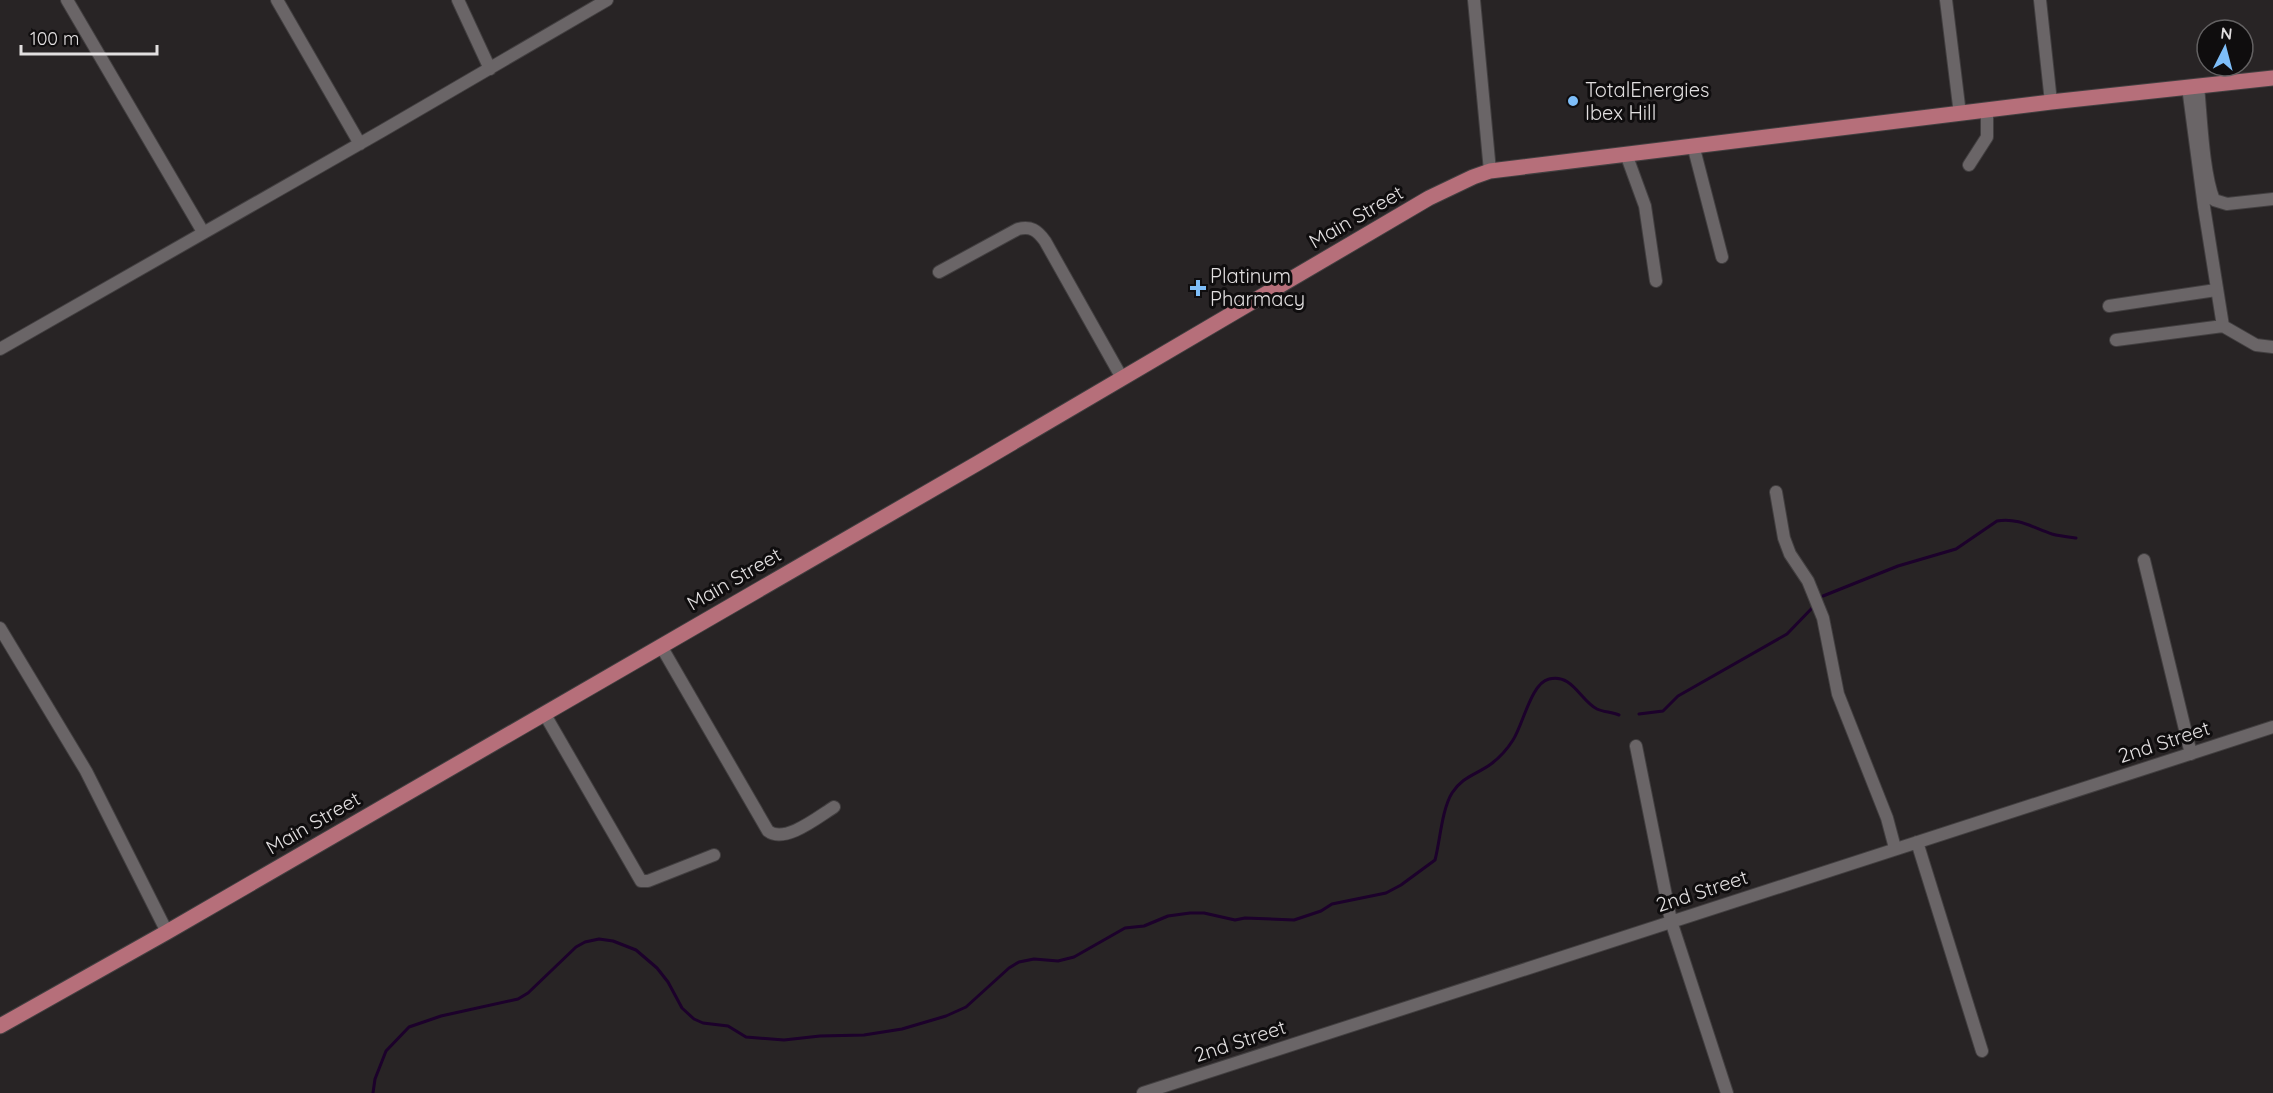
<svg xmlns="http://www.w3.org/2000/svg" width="2273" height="1093" viewBox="0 0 2273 1093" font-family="Quicksand,sans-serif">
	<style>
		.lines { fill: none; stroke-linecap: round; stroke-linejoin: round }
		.stream { stroke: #1c012b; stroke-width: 3 }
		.minor-casing { stroke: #423f40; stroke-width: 14 }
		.major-casing { stroke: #423f40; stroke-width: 17 }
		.minor { stroke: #6a6567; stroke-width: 12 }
		.major { stroke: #b66f7a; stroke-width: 15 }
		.poi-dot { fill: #7ebef9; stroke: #0f0d0e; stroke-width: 2 }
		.labels { text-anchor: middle; stroke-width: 6; stroke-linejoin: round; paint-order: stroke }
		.poi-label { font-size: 20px; fill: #e2dfe0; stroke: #0f0d0e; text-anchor: start }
		.street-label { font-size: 20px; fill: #e2dfe0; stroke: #0f0d0e }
	</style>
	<rect width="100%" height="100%" fill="#282425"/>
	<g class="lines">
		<!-- stream -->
		<path class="stream" d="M1823 596 1898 566 1956 549 1997 521C2017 517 2034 528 2052 534 2059 536 2068 537 2076 538
			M1639 714 1663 711 1678 696 1787 634 1815 605
			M373 1093 375 1079 386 1051 409 1027 441 1016 518 999 528 993 576 947 585 942 599 939 613 941 636 950 657 968 668 982 682 1008 694 1019 703 1023 728 1026 746 1037 784 1040 820 1036 864 1035 902 1029 946 1016 966 1007 1009 968 1019 962 1034 959 1058 961 1074 957 1125 928 1144 926 1168 916 1190 913H1204L1235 920 1245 918 1294 920 1321 911 1332 904 1386 893 1401 885 1435 860C1440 841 1442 809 1452 793 1463 776 1476 775 1491 764 1499 758 1508 748 1513 740 1523 725 1531 683 1549 679 1572 673 1580 700 1597 709 1603 712 1612 712 1619 715"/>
		<defs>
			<path id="minor" d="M67 0 203 232
				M277 0 360 144
				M458 0 490 69
				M1474 0 1490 171
				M1946 0 1960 114
				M2040 0 2051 102
				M2198 86C2201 116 2203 174 2214 200L2227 204 2273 199
				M1693 145 1722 257
				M1626 154 1645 206 1656 281
				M1969 165 1987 137V111
				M939 272 1018 229C1031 226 1037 230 1045 241L1122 378
				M2109 306 2216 290
				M2223 326 2256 345 2273 347
				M2116 340 2223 326 2204 207 2188 87
				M0 349 382 131 607 0
				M1776 492 1784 538 1790 554 1808 581 1823 618 1838 694 1887 818 1895 848
				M2144 560 2191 754
				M0 628 86 771 167 932
				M661 646 768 831C785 844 818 817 834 807
				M544 713 641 881H648L714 855
				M1636 746 1671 921 1727 1093
				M1917 842 1982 1051
				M1143 1093 2273 727"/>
			<path id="major" d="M0 1026 167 932 978 463 1429 198 1473 177 1490 171 2051 102 2273 78"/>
		</defs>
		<!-- minor casing -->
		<use href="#minor" class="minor-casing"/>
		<!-- major casing -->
		<use href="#major" class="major-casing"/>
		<!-- minor -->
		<use href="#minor" class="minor"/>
		<!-- major -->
		<use href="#major" class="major"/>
	</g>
	<!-- markers -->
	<g class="poi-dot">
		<circle cx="1573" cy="101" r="6"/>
		<path d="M1195 279h6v6h6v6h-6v6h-6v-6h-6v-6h6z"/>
	</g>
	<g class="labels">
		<!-- poi labels -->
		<g class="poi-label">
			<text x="1585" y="97">TotalEnergies<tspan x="1585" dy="23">Ibex Hill</tspan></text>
			<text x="1210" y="283">Platinum<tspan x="1210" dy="23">Pharmacy</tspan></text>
		</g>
		<!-- street labels -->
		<g class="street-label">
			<text transform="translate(1356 217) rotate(-30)" y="7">Main Street</text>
			<text transform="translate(734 579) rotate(-30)" y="7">Main Street</text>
			<text transform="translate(2164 742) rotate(-18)" y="7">2nd Street</text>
			<text transform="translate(313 823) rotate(-30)" y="7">Main Street</text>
			<text transform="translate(1702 891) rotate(-18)" y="7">2nd Street</text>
			<text transform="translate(1240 1041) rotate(-18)" y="7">2nd Street</text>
		</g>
	</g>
	<!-- north arrow -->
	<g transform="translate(2225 48) rotate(6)"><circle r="28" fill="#0f0d0e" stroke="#636162" stroke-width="1.5"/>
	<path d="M0-4.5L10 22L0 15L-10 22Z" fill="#7ebef9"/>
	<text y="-9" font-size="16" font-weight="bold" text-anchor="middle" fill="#e2dfe0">N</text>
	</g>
	<!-- scale -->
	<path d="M21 45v9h136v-9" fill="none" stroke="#e2dfe0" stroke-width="3"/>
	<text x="30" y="45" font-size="18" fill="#e2dfe0" stroke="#0f0d0e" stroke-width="4.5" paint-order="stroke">100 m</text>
</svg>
